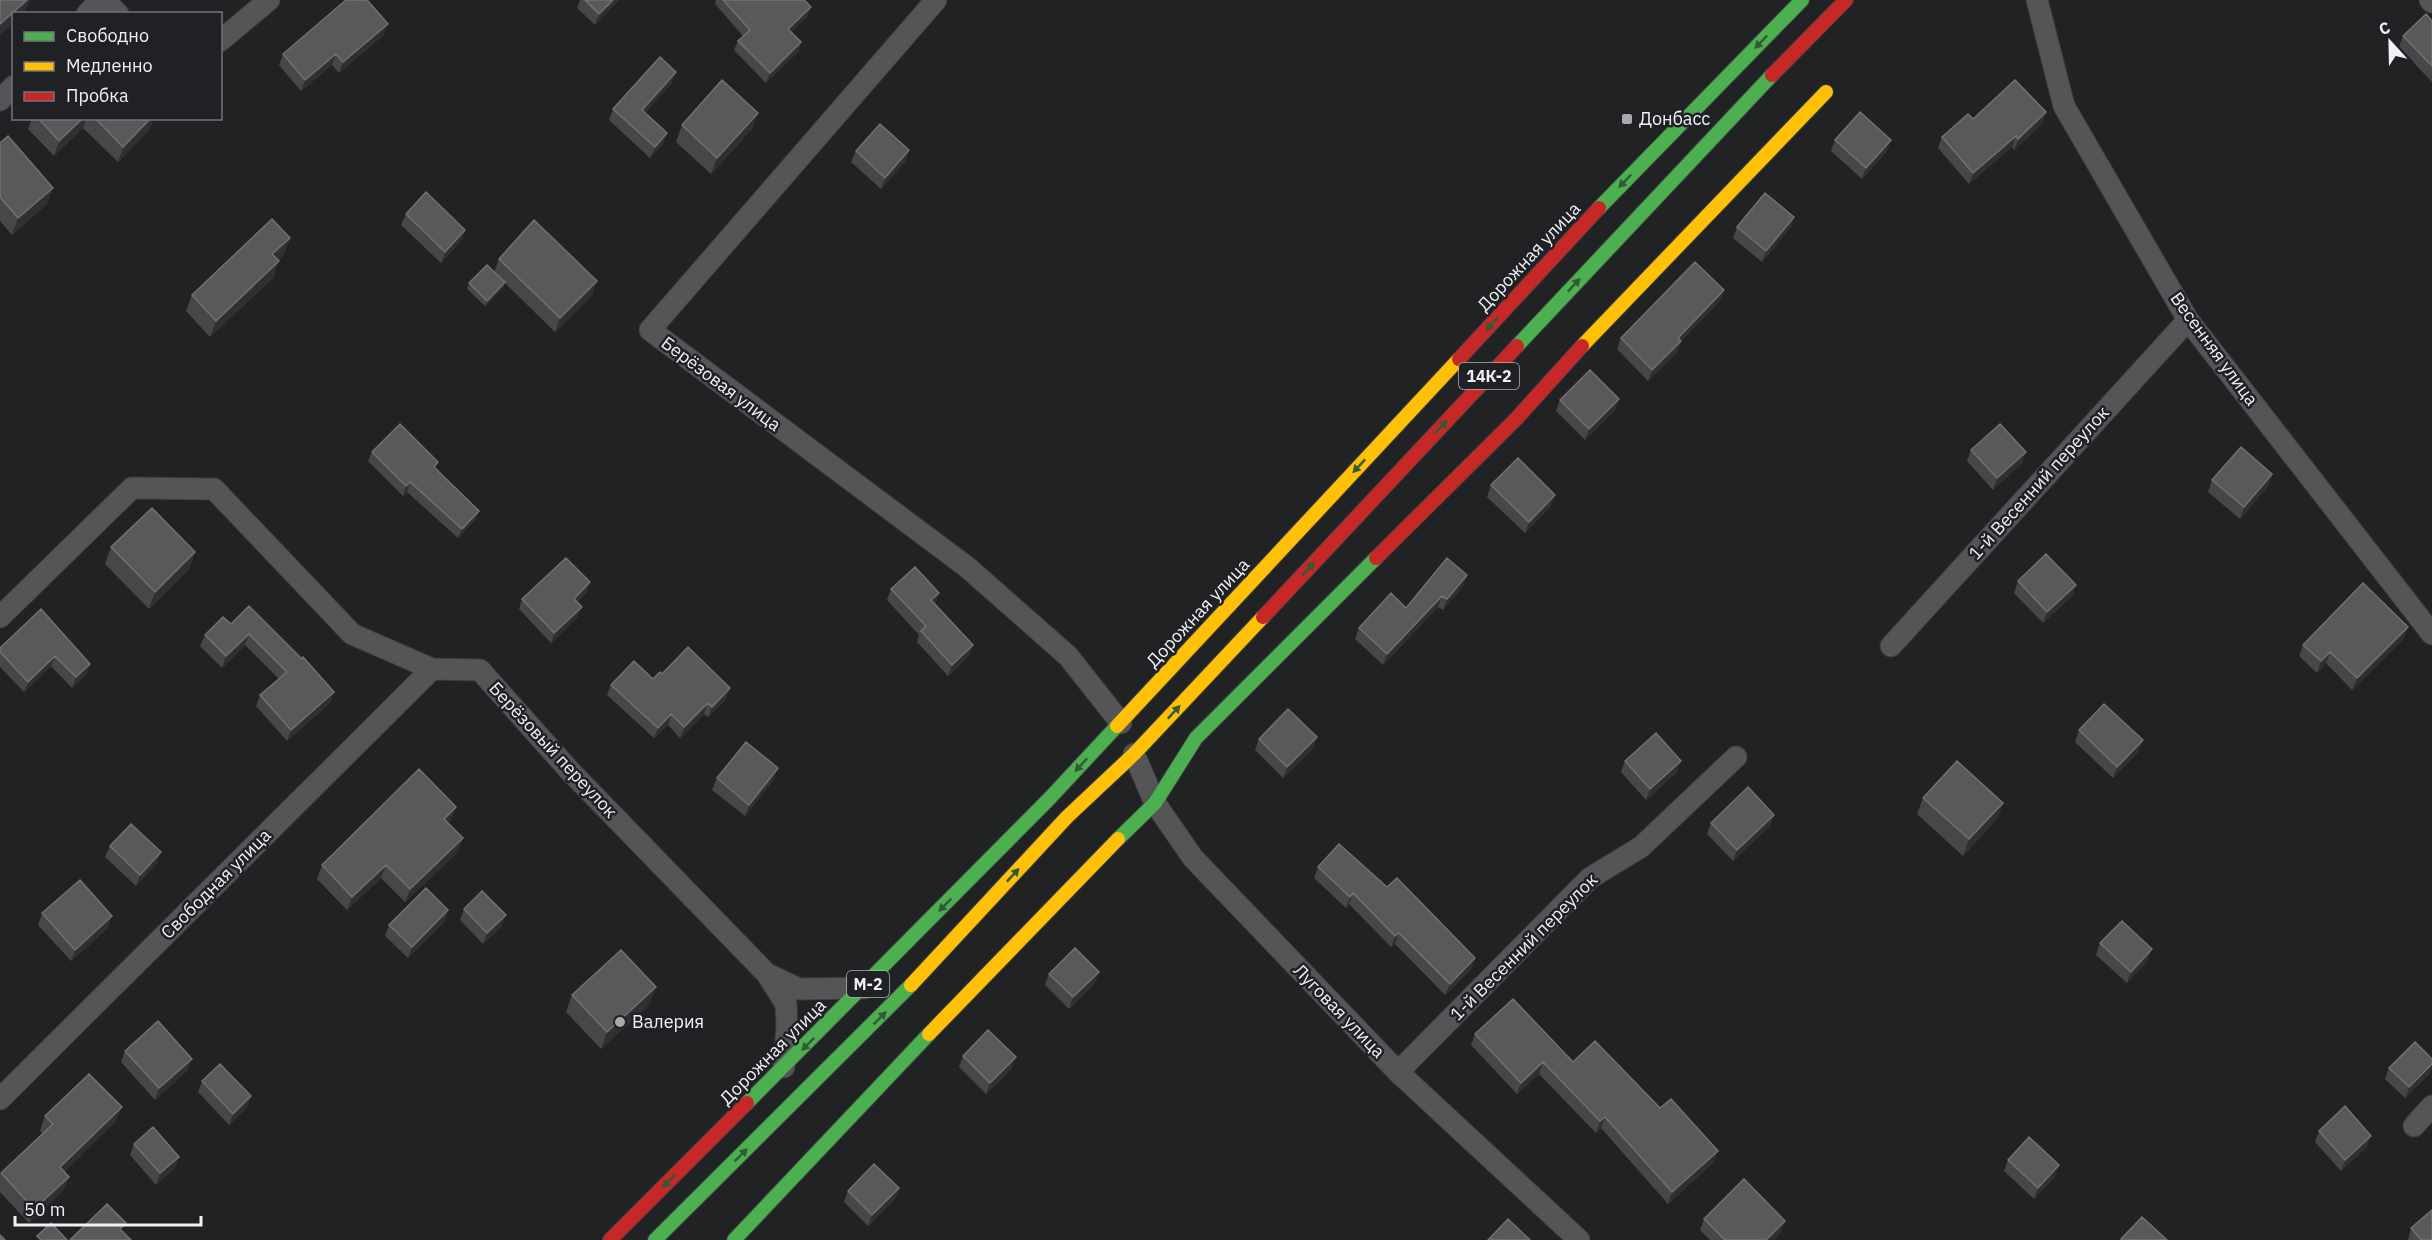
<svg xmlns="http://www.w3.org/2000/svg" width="2432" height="1240" viewBox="0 0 2432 1240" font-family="'IBM Plex Sans',sans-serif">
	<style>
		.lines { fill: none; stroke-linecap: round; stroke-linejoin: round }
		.street-casing { stroke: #3c3d3f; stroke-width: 23 }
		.fast-casing { stroke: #3c3d3f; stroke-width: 16 }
		.slow-casing { stroke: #3c3d3f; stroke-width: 16 }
		.jam-casing { stroke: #3c3d3f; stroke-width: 16 }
		.street { stroke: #545557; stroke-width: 21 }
		.fast { stroke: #4caf50; stroke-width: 14 }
		.slow { stroke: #ffc107; stroke-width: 14 }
		.jam { stroke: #c62828; stroke-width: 14 }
		.wall { fill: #464748 }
		.shaded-wall { fill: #2f3032 }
		.building { fill: #58595a; stroke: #707172; stroke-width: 1.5 }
		.oneway { fill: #315a36 }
		.poi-dot { fill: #a7a9ab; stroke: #1f2125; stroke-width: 2 }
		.labels { text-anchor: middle; stroke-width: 5; stroke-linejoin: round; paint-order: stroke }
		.shield { fill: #1f2125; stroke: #b1b3b6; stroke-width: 1.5 }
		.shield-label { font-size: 16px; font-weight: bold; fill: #f0f1f4 }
		.poi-label { font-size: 18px; fill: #f0f1f4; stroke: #1f2125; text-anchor: start }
		.street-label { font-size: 18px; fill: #f0f1f4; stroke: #1f2125 }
	</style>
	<rect width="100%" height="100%" fill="#202224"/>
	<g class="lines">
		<defs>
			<path id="street" d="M104 0 118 14
				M936 0 650 330 967 567 1068 656 1121 723
				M2037 0 2064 106 2188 320 2432 634
				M2430 0 2432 2
				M87 14 101 0
				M220 41 269 0
				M0 100 14 86
				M0 617 132 488 214 489 352 634 432 669 480 670 570 771 767 974 786 1004 787 1025 784 1067
				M1891 646 2188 320
				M1134 754 1155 803 1193 858 1398 1072 1579 1240
				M767 974 799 989 864 988
				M1398 1072 1590 878 1641 847 1736 757
				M0 1099 432 669
				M2414 1126 2432 1106"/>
			<path id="fast" d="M1599 208 1802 0
				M1517 346 1772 75
				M1118 839 1155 803 1196 738 1376 558
				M747 1103 1049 799 1117 726
				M655 1240 911 985
				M734 1240 929 1034"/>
			<path id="slow" d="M1582 346 1826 92
				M1117 726 1459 359
				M911 985 1067 817 1134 754 1263 617
				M929 1034 1118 839"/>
			<path id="jam" d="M1772 75 1846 0
				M1459 359 1599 208
				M1376 558 1517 418 1582 346
				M1263 617 1517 346
				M610 1240 747 1103"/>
		</defs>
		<!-- street casing -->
		<use href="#street" class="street-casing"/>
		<!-- fast casing -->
		<use href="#fast" class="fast-casing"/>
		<!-- slow casing -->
		<use href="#slow" class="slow-casing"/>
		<!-- jam casing -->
		<use href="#jam" class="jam-casing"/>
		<!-- street -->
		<use href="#street" class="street"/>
		<!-- fast -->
		<use href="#fast" class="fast"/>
		<!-- slow -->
		<use href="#slow" class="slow"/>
		<!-- jam -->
		<use href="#jam" class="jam"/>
	</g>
	<!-- wall -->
	<path class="wall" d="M580 0H619L595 25 577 8Z
		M716 0H804L811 7 807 17 791 32 801 42 798 52 766 83 734 50 738 41 743 36 715 4Z
		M2432 21V82L2399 47 2403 36Z
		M384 35 339 73 332 65 301 91 279 65 283 54Z
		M672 83 645 113 667 133 663 144 650 158 609 120 613 109Z
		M2046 112 2042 124 2014 150 2012 147 1969 184 1938 148 1942 137 1973 119Z
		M32 118H154L149 130 118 162 83 128 54 156 28 129Z
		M682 125 752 129 711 174 676 142Z
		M1835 140 1887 151 1862 179 1831 151Z
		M0 143 53 188 47 204 12 235 0 221Z
		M909 150 905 162 881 189 851 162 856 151Z
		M406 214 465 230 461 241 441 263 401 225Z
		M1794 217 1790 228 1762 262 1733 238 1737 227Z
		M290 238 284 254 278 260 273 278 210 337 186 311 192 295Z
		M499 259 597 281 592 295 555 332 505 283 503 288 485 306 467 289 469 283 494 272Z
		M1720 301 1681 341 1677 352 1648 381 1617 349 1621 338Z
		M1619 399 1615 410 1585 440 1556 411 1560 400Z
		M1971 450 2022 463 1993 490 1967 461Z
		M372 452 436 469 479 511 475 520 458 538 407 492 403 496 368 461Z
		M2272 474 2268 486 2240 519 2208 492 2212 480Z
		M1491 485 1551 506 1525 533 1487 497Z
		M111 547 195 552 189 569 149 609 105 564Z
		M1467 575 1463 586 1443 610 1438 607 1383 665 1355 639 1359 628 1406 608Z
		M2018 581 2076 585 2072 596 2043 623 2014 593Z
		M891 589 939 593 935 604 973 645 969 656 948 676 917 642 919 635 887 600Z
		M587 592 577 602 578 616 551 643 519 609 522 599Z
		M249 606 334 692 330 703 287 741 256 706 260 695 279 679 245 645 222 668 200 646 205 635 231 624Z
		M41 609 90 664 86 674 72 688 51 666 24 692 0 667V648Z
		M2404 638 2352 690 2326 663 2317 673 2299 656 2303 645Z
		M662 674 730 688 726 699 708 717 704 714 680 738 668 725 654 738 607 695 611 685 653 679Z
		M2079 730 2143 740 2138 752 2113 778 2075 742Z
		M1317 737 1313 748 1283 778 1255 750 1259 739Z
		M1625 761 1677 772 1646 800 1621 772Z
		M717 778 774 779 745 816 712 790Z
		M1923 798 2003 803 1997 819 1963 856 1917 814Z
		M456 807 451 820 448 823 458 852 405 902 381 878 347 910 317 879 322 865Z
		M1774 815 1770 826 1733 861 1707 834 1711 823Z
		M110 846 157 863 136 886 105 857Z
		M1318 867 1387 887 1475 958 1471 970 1445 995 1395 944 1391 947 1349 904 1346 908 1314 878Z
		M464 909 502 926 483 944 460 920Z
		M448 910 444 922 408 958 385 936 389 925Z
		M42 913 108 928 71 961 38 925Z
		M2100 943 2148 960 2127 983 2096 955Z
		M1049 974 1095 983 1069 1009 1045 985Z
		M572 995 650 1004 601 1049 566 1012Z
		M1475 1034 1573 1062 1660 1108 1714 1162 1668 1204 1601 1128 1596 1133 1539 1074 1517 1094 1471 1045Z
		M125 1051 188 1070 155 1100 121 1062Z
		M963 1056 1012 1068 986 1094 959 1067Z
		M2389 1068 2430 1073 2405 1098 2385 1079Z
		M202 1081 251 1096 247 1107 229 1125 198 1092Z
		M45 1116 116 1121 64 1172 69 1177 63 1191 29 1223 0 1192V1175L1 1173 43 1134 40 1131Z
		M2319 1131 2367 1147 2341 1171 2315 1142Z
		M134 1144 179 1157 175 1168 156 1185 130 1155Z
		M2008 1160 2055 1177 2034 1199 2004 1171Z
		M899 1188 895 1199 868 1226 844 1202 848 1191Z
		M1704 1219 1785 1221 1781 1232 1774 1240H1710L1700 1230Z
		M2411 1228 2432 1240H2408Z"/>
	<!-- shaded-wall -->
	<path class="shaded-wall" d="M27 0H30L25 12 24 14H14V23L0 35V24Z
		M613 0H619L595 25 599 14Z
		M811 7 807 17 785 38 788 29Z
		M388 24 384 35 339 73 343 62Z
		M801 42 798 52 766 83 770 73Z
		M336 54 332 65 301 91 305 80Z
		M676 72 672 83 638 121 642 110Z
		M2046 112 2042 124 2014 150 2018 139Z
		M758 113 752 129 711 174 717 158Z
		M83 118H87L83 128 54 156 59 141Z
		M151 118H154L149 130 118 162 123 147Z
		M667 133 663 144 650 158 655 147Z
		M2016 136 2012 147 1969 184 1973 173Z
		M1891 140 1887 151 1862 179 1866 168Z
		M909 150 905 162 881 189 885 178Z
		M53 188 47 204 12 235 18 218Z
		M1794 217 1790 228 1762 262 1766 251Z
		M465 230 461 241 441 263 445 252Z
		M290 238 284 254 266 271 272 254Z
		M279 261 273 278 210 337 216 321Z
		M597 281 592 295 555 332 560 318Z
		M505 282 503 288 485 306 487 301Z
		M1724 290 1720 301 1681 341 1677 352 1648 381 1652 370 1678 338Z
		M1619 399 1615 410 1585 440 1589 429Z
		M2026 452 2022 463 1993 490 1997 478Z
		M2272 474 2268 486 2240 519 2244 507Z
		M410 482 407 492 403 496 406 486Z
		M1555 495 1551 506 1525 533 1529 522Z
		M479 511 475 520 458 538 462 529Z
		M195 552 189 569 149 609 155 592Z
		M1467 575 1463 586 1443 610 1447 599Z
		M590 582 587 592 571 608 574 599Z
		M2076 585 2072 596 2043 623 2047 612Z
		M939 593 935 604 931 600Z
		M1442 596 1438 607 1383 665 1387 654Z
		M582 607 578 616 551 643 554 633Z
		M2408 627 2404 638 2352 690 2357 678Z
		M249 634 245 645 222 668 226 656Z
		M973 645 969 656 948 676 952 665Z
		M2330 652 2326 663 2317 673 2321 661Z
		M55 656 51 666 24 692 28 682Z
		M90 664 86 674 72 688 76 677Z
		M730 688 726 699 708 717 712 707Z
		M334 692 330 703 287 741 291 730Z
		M708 703 704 714 680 738 684 727Z
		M671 714 668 725 654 738 658 728Z
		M1317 737 1313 748 1283 778 1287 767Z
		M2143 740 2138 752 2113 778 2117 767Z
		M1681 761 1677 772 1646 800 1650 789Z
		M778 768 774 779 745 816 749 805Z
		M2003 803 1997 819 1963 856 1969 839Z
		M456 807 451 820 439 832 444 819Z
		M1774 815 1770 826 1733 861 1737 850Z
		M463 838 458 852 405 902 410 889Z
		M161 852 157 863 136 886 140 875Z
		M386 865 381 878 347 910 352 897Z
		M1353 893 1349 904 1346 908 1350 897Z
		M448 910 444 922 408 958 412 947Z
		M506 915 502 926 483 944 487 933Z
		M112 916 108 928 71 961 75 950Z
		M1399 933 1395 944 1391 947 1395 936Z
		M2152 949 2148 960 2127 983 2131 972Z
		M1475 958 1471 970 1445 995 1450 984Z
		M1099 972 1095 983 1069 1009 1073 997Z
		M656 987 650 1004 601 1049 607 1032Z
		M1016 1057 1012 1068 986 1094 990 1083Z
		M192 1059 188 1070 155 1100 159 1088Z
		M1543 1062 1539 1074 1517 1094 1521 1083Z
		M2432 1064V1068L2430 1073 2405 1098 2409 1087Z
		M251 1096 247 1107 229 1125 233 1114Z
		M122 1107 116 1121 55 1181 60 1167Z
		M1605 1117 1601 1128 1596 1133 1600 1121Z
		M2371 1136 2367 1147 2341 1171 2345 1160Z
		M1718 1151 1714 1162 1668 1204 1672 1192Z
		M179 1157 175 1168 156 1185 160 1173Z
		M2059 1165 2055 1177 2034 1199 2038 1188Z
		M69 1177 63 1191 29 1223 34 1209Z
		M899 1188 895 1199 868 1226 872 1215Z
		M1785 1221 1781 1232 1774 1240H1766Z"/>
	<!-- building -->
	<path class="building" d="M0 0H27L0 24Z
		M346 0H367L388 24 343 62 336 54 305 80 283 54Z
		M585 0H613L599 14Z
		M723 0H804L811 7 788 29 801 42 770 73 738 41 750 30Z
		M2426 14 2432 21V66L2403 36Z
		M660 57 676 72 642 110 667 133 655 147 613 109Z
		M722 80 758 113 717 158 682 125Z
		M2015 80 2046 112 2018 139 2016 136 1973 173 1942 137 1968 114 1973 119Z
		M1860 112 1891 140 1866 168 1835 140Z
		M38 118H83L59 141Z
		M95 118H151L123 147Z
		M880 124 909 150 885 178 856 151Z
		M8 136 53 188 18 218 0 197V143Z
		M426 192 465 230 445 252 406 214Z
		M1765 193 1794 217 1766 251 1737 227Z
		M272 219 290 238 272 254 279 261 216 321 192 295Z
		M534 220 597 281 560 318 499 259Z
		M1695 262 1724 290 1678 338 1681 341 1652 370 1621 338Z
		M487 265 505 282 487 301 469 283Z
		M1590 370 1619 399 1589 429 1560 400Z
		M400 424 438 462 434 467 479 511 462 529 410 482 406 486 372 452Z
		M2000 424 2026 452 1997 478 1971 450Z
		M2241 447 2272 474 2244 507 2212 480Z
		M1518 458 1555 495 1529 522 1491 485Z
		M152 508 195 552 155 592 111 547Z
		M2046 554 2076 585 2047 612 2018 581Z
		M566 558 590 582 574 599 582 607 554 633 522 599Z
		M1447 558 1467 575 1447 599 1442 596 1387 654 1359 628 1391 593 1406 608Z
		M915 567 939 593 931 600 973 645 952 665 921 631 926 626 891 589Z
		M2363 583 2408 627 2357 678 2330 652 2321 661 2303 645Z
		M249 606 302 659 303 657 334 692 291 730 260 695 287 672 249 634 226 656 205 635 223 617 231 624Z
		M41 609 90 664 76 677 55 656 28 682 0 652V648Z
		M688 647 730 688 712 707 708 703 684 727 671 714 658 728 611 685 634 661 653 679 660 672 662 674Z
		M2104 704 2143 740 2117 767 2079 730Z
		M1288 709 1317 737 1287 767 1259 739Z
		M1656 733 1681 761 1650 789 1625 761Z
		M746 742 778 768 749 805 717 778Z
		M1957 761 2003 803 1969 839 1923 798Z
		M419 769 456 807 444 819 463 838 410 889 386 865 352 897 322 865Z
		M1748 787 1774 815 1737 850 1711 823Z
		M131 824 161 852 140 875 110 846Z
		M1339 844 1387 887 1397 878 1475 958 1450 984 1399 933 1395 936 1353 893 1350 897 1318 867Z
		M80 880 112 916 75 950 42 913Z
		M426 888 448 910 412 947 389 925Z
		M482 891 506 915 487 933 464 909Z
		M2122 921 2152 949 2131 972 2100 943Z
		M1075 948 1099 972 1073 997 1049 974Z
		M621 950 656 987 607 1032 572 995Z
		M1513 999 1573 1062 1595 1041 1660 1108 1671 1099 1718 1151 1672 1192 1605 1117 1600 1121 1543 1062 1521 1083 1475 1034Z
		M158 1021 192 1059 159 1088 125 1051Z
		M988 1030 1016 1057 990 1083 963 1056Z
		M2415 1042 2432 1059V1064L2409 1087 2389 1068Z
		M220 1064 251 1096 233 1114 202 1081Z
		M89 1074 122 1107 60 1167 69 1177 34 1209 1 1173 53 1124 45 1116Z
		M2345 1106 2371 1136 2345 1160 2319 1131Z
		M153 1127 179 1157 160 1173 134 1144Z
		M2029 1137 2059 1165 2038 1188 2008 1160Z
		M874 1164 899 1188 872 1215 848 1191Z
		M1744 1179 1785 1221 1766 1240H1725L1704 1219Z
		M107 1204 126 1223 120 1229 131 1240H70Z
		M2432 1210V1240H2421L2411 1228Z
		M2142 1217 2167 1240H2122L2121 1239Z
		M1508 1219 1530 1240H1488Z
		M51 1223 67 1240H41L37 1236Z
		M0 1235 5 1240H0Z"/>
	<!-- one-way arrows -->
	<defs><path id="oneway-solid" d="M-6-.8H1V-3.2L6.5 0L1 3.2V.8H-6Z" transform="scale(1.5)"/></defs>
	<g class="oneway">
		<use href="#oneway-solid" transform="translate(1761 42) rotate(134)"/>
		<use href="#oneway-solid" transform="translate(1625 181) rotate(134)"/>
		<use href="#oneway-solid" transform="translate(1574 285) rotate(-47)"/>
		<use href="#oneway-solid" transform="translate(1492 324) rotate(133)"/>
		<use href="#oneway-solid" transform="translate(1441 427) rotate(-47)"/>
		<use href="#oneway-solid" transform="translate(1359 466) rotate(133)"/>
		<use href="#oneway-solid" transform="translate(1308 569) rotate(-47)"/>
		<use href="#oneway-solid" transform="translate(1174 712) rotate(-47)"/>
		<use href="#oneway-solid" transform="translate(1081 765) rotate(133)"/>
		<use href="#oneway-solid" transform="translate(1013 875) rotate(-47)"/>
		<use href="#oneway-solid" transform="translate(945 905) rotate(135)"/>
		<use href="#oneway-solid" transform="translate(880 1018) rotate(-45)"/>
		<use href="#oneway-solid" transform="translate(808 1044) rotate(135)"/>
		<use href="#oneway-solid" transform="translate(741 1155) rotate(-45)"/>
		<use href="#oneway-solid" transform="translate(669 1181) rotate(135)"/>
	</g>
	<!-- markers -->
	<g class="poi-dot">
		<rect x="1621" y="113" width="12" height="12" rx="3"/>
		<circle cx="620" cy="1022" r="6"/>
	</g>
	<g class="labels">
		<!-- shield labels -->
		<g class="shield">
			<rect x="1459" y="363" width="60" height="26" rx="4.5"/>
			<rect x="847" y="971" width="42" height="26" rx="4.5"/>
		</g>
		<g class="shield-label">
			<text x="1489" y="382">14К-2</text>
			<text x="868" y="990">М-2</text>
		</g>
		<!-- poi labels -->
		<g class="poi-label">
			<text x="1639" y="125">Донбасс</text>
			<text x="632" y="1028">Валерия</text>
		</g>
		<!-- street labels -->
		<g class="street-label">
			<text transform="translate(1529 257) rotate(-47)" y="6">Дорожная улица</text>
			<text transform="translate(2214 349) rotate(54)" y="6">Весенняя улица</text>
			<text transform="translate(721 384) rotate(37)" y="6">Берёзовая улица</text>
			<text transform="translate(2039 483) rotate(-48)" y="6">1-й Весенний переулок</text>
			<text transform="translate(1198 613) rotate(-47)" y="6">Дорожная улица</text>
			<text transform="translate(553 750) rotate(47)" y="6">Берёзовый переулок</text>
			<text transform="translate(216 884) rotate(-45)" y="6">Свободная улица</text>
			<text transform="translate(1524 947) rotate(-45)" y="6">1-й Весенний переулок</text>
			<text transform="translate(1339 1011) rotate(46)" y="6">Луговая улица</text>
			<text transform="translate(773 1052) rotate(-45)" y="6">Дорожная улица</text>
		</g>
	</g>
	<!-- legend -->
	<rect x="12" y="12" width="210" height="108" fill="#1f2125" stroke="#737478" stroke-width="1.5"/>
	<rect x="24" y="32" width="30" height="9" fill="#4caf50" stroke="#737478" stroke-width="1.5"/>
	<text x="66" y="42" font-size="18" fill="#f0f1f4">Свободно</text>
	<rect x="24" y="62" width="30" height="9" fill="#ffc107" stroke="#737478" stroke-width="1.5"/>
	<text x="66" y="72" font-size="18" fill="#f0f1f4">Медленно</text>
	<rect x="24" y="92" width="30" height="9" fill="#c62828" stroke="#737478" stroke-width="1.5"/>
	<text x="66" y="102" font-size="18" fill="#f0f1f4">Пробка</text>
	<!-- north arrow -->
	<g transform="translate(2390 42) rotate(338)" stroke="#1f2125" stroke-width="4.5" paint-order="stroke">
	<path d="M0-4.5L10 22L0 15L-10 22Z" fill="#f0f1f4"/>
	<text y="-9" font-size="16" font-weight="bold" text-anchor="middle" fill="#f0f1f4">С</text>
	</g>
	<!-- scale -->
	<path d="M15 1216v9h186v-9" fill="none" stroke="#f0f1f4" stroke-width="3"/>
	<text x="24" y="1216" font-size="18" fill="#f0f1f4" stroke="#1f2125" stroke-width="4.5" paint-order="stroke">50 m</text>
</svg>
